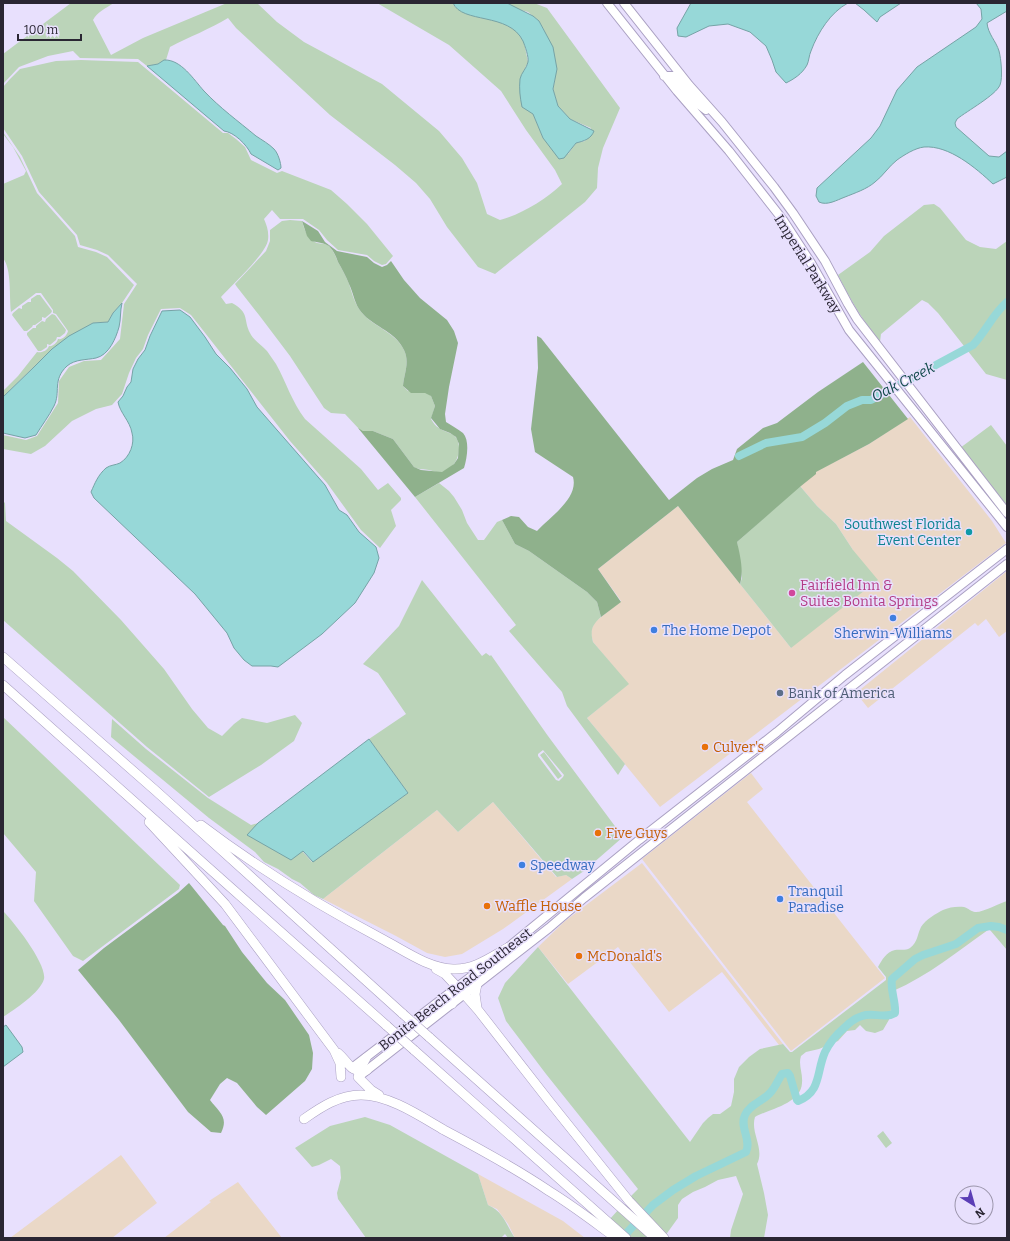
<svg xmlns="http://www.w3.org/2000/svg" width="1010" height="1241" viewBox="0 0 1010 1241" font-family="Bitter,serif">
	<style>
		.commercial { fill: #ead8c7 }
		.green { fill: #bbd4b9; fill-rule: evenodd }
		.forest { fill: #8fb18c }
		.water { fill: #97d8d8; stroke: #76a3a6 }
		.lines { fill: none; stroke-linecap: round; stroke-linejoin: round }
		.river { stroke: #97d8d8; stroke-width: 8 }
		.major-casing { stroke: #aaa0c2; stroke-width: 10 }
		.highway-casing { stroke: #aaa0c2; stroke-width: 10 }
		.major { stroke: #fff; stroke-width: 8 }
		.highway { stroke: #fff; stroke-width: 9 }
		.highway-bridge-casing { stroke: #aaa0c2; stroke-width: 10; stroke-linecap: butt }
		.highway-bridge { stroke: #fff; stroke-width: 9 }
		.culture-dot { fill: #0f9aa8; stroke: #e8e0fd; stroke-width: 1.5 }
		.hotel-dot { fill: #d1479c; stroke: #e8e0fd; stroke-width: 1.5 }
		.shop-dot { fill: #3f7fe0; stroke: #e8e0fd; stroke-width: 1.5 }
		.service-dot { fill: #5c6f8a; stroke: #e8e0fd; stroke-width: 1.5 }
		.food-dot { fill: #e8710a; stroke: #e8e0fd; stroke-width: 1.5 }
		.labels { text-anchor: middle; stroke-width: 3; stroke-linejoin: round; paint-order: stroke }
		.street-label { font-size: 14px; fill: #2a2633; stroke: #e8e0fd }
		.culture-label { font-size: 14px; fill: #0d838f; stroke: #e8e0fd; text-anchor: end }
		.hotel-label { font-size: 14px; fill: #b23c85; stroke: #e8e0fd; text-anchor: start }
		.shop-label { font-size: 14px; fill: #366cbe; stroke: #e8e0fd; text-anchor: start }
		.service-label { font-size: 14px; fill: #4e5e75; stroke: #e8e0fd; text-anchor: start }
		.food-label { font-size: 14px; fill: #c56008; stroke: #e8e0fd; text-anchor: start }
		.water-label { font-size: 15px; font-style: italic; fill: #124b4c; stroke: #e8e0fd }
	</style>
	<rect width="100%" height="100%" fill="#e8e0fd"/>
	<!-- commercial -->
	<path class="commercial" d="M910 417 992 521 1006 543 660 807 587 718 628 684 593 642 591 633 592 628 595 622 621 601 598 569 678 506 791 648 853 550 836 524 817 506 800 486 815 472 869 444Z
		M1007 571V631L999 637 986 619 978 626 975 623 868 708 856 693Z
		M751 773 763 789 747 802 885 978 791 1051 642 859Z
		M493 802 556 877 566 875 572 879 503 929 462 954 445 957 427 953 396 936 323 899 437 810 458 832Z
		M642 863 783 1044 779 1045 722 972 669 1012 618 947 568 984 538 947 565 921Z
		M121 1155 157 1203 112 1238H10Z
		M478 1174 563 1221 585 1238H515L508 1224 497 1209 488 1205Z
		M238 1182 282 1238H164L211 1202 209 1201Z"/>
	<!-- green -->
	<path class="green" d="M71 3H114C106 8 97 12 93 20L111 55 143 38 227 3H257L277 22 304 42 382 84 439 131 462 158 477 183 487 214 500 220C522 214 545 200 562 184L555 170 526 130 501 91 449 45 377 3H453L455 7 483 18 498 21 516 30 524 42 528 62 521 77 528 110 533 114 543 138 568 154 576 143 585 141 591 128 570 119 558 106 553 89 555 80 544 30 539 21 528 12 517 9 507 3H534L547 8 620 108 603 148 598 168 597 188 585 202 495 274 478 267 447 227 430 199 416 183 395 165 330 115 236 28 228 18C210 29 189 37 170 47L166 60 158 64 147 66 138 59 80 58 73 51 48 56 19 67 3 84V54Z
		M81 60 138 62 223 133H228L236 139 245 147 251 160 277 173 282 171 331 190 347 204 367 224 393 256 386 264 382 265 374 261 367 255 338 250 327 240 319 230 303 219H280L272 210 264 219C267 226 269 232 268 240 266 254 232 285 221 297L226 304 232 303C250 313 243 319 250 333 254 341 262 345 267 351 270 355 273 360 276 364 286 382 292 402 305 419L361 469 378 490 388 483 401 498V500L391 510 396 526 380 548 361 530 327 483 290 441 191 315 180 308 161 309 148 335 143 349 136 358 129 373 122 394 112 405 96 409 72 421 45 446 31 454 3 449V435L26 440 37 436 58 403 59 381 69 367 84 361 101 360 120 339 124 304 137 284 108 255 97 250 80 245 77 235 39 192 22 156 3 128V87L10 79 20 69 56 61Z
		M3 132 20 157 37 193 75 236 78 247 96 252 107 257 134 285 122 303 113 313 108 322 93 323 52 349 3 397V391L18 376 37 352C42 353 47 351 49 346 52 347 57 343 58 339 63 340 67 335 68 331L56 314 53 313V310L41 293H36C27 300 20 305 11 312 9 296 12 270 3 258V184L24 175 26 171 13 147 3 134Z
		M934 204 940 208 966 240 980 247 996 249 1007 241V380L986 374 938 313 928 303 922 300 881 334 880 342C863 321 850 299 838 275L870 252 884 236 924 205Z
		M290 220 302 221C304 229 308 240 317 243 321 244 325 243 329 246 333 250 336 257 338 262 342 269 346 276 349 284 352 293 354 301 359 309 370 326 395 331 404 350 410 363 404 373 403 386L408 391 429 393 431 396 435 406 431 419C433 422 435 426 439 428 445 433 453 432 457 439 463 451 455 470 442 472 437 473 434 471 429 470 424 469 419 470 414 467L393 439 373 431 366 432 360 430 345 414 331 413 324 408 290 356 259 315 237 287 235 284 266 251 270 241V230L282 221Z
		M37 295H40L52 311 51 313 45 318 42 317V320L35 325H33L32 327 27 331H24L12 315 13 313 19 308 22 309V306L28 302H31V299Z
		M52 314 55 315 66 330 65 333 60 337H57L56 340 50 345 47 344V347L41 351H38L27 335V333L33 328H36V326L42 321 45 322 46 319Z
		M991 425 1007 446V508L960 448Z
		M439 483 449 491 454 497 462 510 467 523 478 540H484L497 522 502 520 515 544 529 551 587 592 597 602 601 617C592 625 590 630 593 642L629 684 587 718 625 764 618 775 567 706 562 692 509 631 516 625 415 497Z
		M800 486 817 506 836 524 853 550 878 580 791 648 740 584 742 578 737 542Z
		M3 501 5 503 6 521 57 558 73 571 121 620 164 669 192 709 208 728 222 736 234 724 242 718 267 723 295 715 302 723 294 741 261 765 209 797 147 747 3 620Z
		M422 580 482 656 486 653 490 656 491 655 548 736 623 837 584 871 572 879 566 875 557 877 493 802 458 832 437 810 323 899 314 895 300 883 292 879 278 869 264 862 255 852 209 818 111 737 112 719 146 749 208 798 251 825 258 823 248 835 302 851 312 862 408 793 369 739 406 714 378 673 363 664 399 626ZM543 750 564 775 563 777 559 781 556 780 538 756V754Z
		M3 717 180 885 179 889 83 961 73 956 34 901 36 872 3 833Z
		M544 752 562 776 558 779 540 755Z
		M1007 901V950L990 930H988C958 951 928 976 893 991L890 1018 883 1030 875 1033 866 1031 860 1025 855 1030 847 1031 838 1041 819 1049 806 1052 801 1056C798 1065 803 1073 802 1083 801 1104 769 1109 755 1117 750 1133 765 1148 757 1164L764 1193 768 1215 764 1238H730L731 1230 743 1194 736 1176 718 1180 705 1187 693 1192 682 1199 678 1205V1218L665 1236 629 1198 638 1189 546 1074 506 1021 498 998 505 983 538 947 690 1142 703 1123 708 1118 713 1114H720L731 1106 734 1092V1079L739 1067 749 1057 760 1049 783 1044 790 1052H792L886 980V977L878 967C882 960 886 952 895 950 900 949 905 951 910 948 918 942 917 935 921 927 925 920 937 913 943 910 949 907 958 906 964 907 968 908 972 912 975 912 982 913 1000 903 1007 901Z
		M3 911C14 922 47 964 44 979 40 993 15 1009 3 1017Z
		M365 1117 390 1125 478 1174 488 1205C504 1212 506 1225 515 1238H508L505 1234 501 1238H366L338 1199 337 1193 341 1178 340 1166 331 1159 319 1165 312 1167 295 1148 330 1126Z
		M883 1131 892 1143 886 1148 877 1136Z
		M619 1209 651 1238H629L609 1220Z"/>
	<!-- forest -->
	<path class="forest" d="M302 221 318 231 325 242 337 251 367 257 374 263 382 267 387 265 391 261 404 280 420 298 447 320 454 331 458 343 449 387 445 414 446 422C452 426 458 429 463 433 470 441 467 458 464 468L415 497 358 428 363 431H373L393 439 414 467 421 470 442 472 454 464 458 458 459 444 456 437 450 433 440 429 431 418 435 406 431 396 425 393H411L403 386C404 373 410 363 404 350 395 330 370 326 359 309 354 301 353 292 349 284 346 276 342 269 338 262 336 256 333 250 329 246 324 243 316 242 311 241L307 236Z
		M537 336 541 338 669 500 697 478 712 469 733 460 737 449 763 428 777 423 818 392 863 362 908 419 869 444 816 472V474L801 486 737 542C740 555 744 571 740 584L678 506 598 569 621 602 601 617 597 602 587 592 529 551 515 544 502 520 511 516 519 517 528 527 537 531C550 517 579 498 573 477L535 452 531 429 538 368Z
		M189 883 223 925 225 926 242 952 267 983 285 1000 309 1035 313 1053 312 1069 305 1081 266 1115 257 1107 237 1083 227 1078 220 1084 210 1100C219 1112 229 1117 221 1133L211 1132 188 1112 119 1020 78 970 104 948 178 893Z"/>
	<!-- water -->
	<path class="water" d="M453 3H507L533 16 539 21 553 47 557 69 553 89 558 106 570 119 594 131C591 139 584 141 576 143L564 158 559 159 543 138 533 114 522 107C520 97 519 89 520 79 521 73 527 68 528 62 529 57 525 46 523 41 509 12 462 24 453 3Z
		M691 3H848C831 12 818 32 811 51 809 55 809 61 807 65 802 74 794 79 786 83L776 72 772 60 766 46 750 32 728 24 709 26 686 37 678 36 677 28Z
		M855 3H901L880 17 877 22 864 10Z
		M976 3H1007V11L987 23C988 34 996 41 999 51 1001 58 1003 78 1000 85 996 95 967 111 957 119L955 123 956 127 989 156 999 157 1007 151V177L993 184C976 168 949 145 924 147 915 148 904 155 897 160 889 166 883 176 875 182 867 189 855 193 845 197 837 200 827 206 819 202L816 196 817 188 871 138 880 126 897 90 917 67 976 27 982 19 981 9Z
		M164 60C181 59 194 80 204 91 220 108 238 121 256 136 262 140 269 144 274 149 278 153 281 163 281 168L278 170 251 154C247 145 234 132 224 131L147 66 158 64Z
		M122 303C120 311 121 319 119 327 116 338 109 355 96 358 87 360 75 359 67 366 52 380 61 392 54 406 49 416 42 425 36 435L25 438 3 433V397L34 367 52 349 69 336 93 323 108 322 113 313Z
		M180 310 190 317 205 337 216 354 230 368 247 389 257 407 325 485 339 510 347 515 359 532 376 547 379 558 374 573 355 603 322 634 278 667 271 666H252L244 660 234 648 227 633 195 594 94 498 91 492C95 483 98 475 106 468 110 465 116 465 120 463 130 457 135 443 132 433 130 421 120 413 118 402L123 396 127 387 131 382 133 369 138 359 145 350 150 336 162 311Z
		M369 739 408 793 313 862 303 851 291 860 247 835 258 823Z
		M6 1025 22 1047 23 1052 3 1067V1027Z"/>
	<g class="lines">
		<!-- river -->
		<path class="river" d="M739 456 766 443 802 437 825 423 847 406 862 400H871L973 345C986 331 993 314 1007 302
			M622 1238 653 1205 673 1190 696 1176 746 1152C752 1140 739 1127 745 1115 749 1105 763 1101 770 1093 775 1088 778 1080 782 1074L788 1073 790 1076 797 1100 798 1101C822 1091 816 1072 825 1052 829 1044 837 1034 844 1028 849 1023 855 1018 862 1016 873 1012 885 1019 895 1013 896 1001 890 991 892 979L915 959 923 955 956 944 978 928 991 926 999 927 1007 930"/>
		<defs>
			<path id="major" d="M607 3 677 91 729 151 783 220 811 263 849 330 1007 527
				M624 3 689 85 722 122 774 187 793 213 825 261 848 304 857 319 1007 513
				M664 76H673L676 78 697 103 706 110
				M505 950 639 840 777 732 845 675 1007 549
				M352 1068 494 959
				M362 1074 549 928 584 898 1007 564"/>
			<path id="highway" d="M3 657 156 791 403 1014
				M3 685 229 886 387 1026
				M149 822 225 904 334 1050 340 1063 341 1077
				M201 825C259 869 320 906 384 940 405 951 428 968 453 969 474 970 491 957 509 947
				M436 969 445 974 458 988 457 994 452 1004
				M477 984 475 994 477 1008
				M450 994H464L478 1010 549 1101 629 1201 664 1238
				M429 1037 655 1238
				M414 1050 626 1238
				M338 1053C349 1062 350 1074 367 1070
				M366 1058 361 1067 358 1077 371 1090 379 1095
				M304 1119C321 1107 339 1095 361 1095 389 1095 420 1116 444 1130 480 1149 515 1168 549 1191 572 1205 594 1222 616 1238"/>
		</defs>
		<!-- major casing -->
		<use href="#major" class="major-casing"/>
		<!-- highway casing -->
		<use href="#highway" class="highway-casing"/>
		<!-- major -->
		<use href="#major" class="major"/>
		<!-- highway -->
		<use href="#highway" class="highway"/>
		<defs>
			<path id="highway-bridge" d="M403 1014 429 1037
				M387 1026 414 1050"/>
		</defs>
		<!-- highway-bridge casing -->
		<use href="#highway-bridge" class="highway-bridge-casing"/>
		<!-- highway-bridge -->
		<use href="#highway-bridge" class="highway-bridge"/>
	</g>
	<!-- markers -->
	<circle class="culture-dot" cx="969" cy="532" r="4"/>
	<circle class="hotel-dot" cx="792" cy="593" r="4"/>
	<g class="shop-dot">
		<circle cx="893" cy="618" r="4"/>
		<circle cx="654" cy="630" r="4"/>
		<circle cx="522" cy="865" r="4"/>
		<circle cx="780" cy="899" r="4"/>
	</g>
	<circle class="service-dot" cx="780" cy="693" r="4"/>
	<g class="food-dot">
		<circle cx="705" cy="747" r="4"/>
		<circle cx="598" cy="833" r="4"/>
		<circle cx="487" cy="906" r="4"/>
		<circle cx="579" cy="956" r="4"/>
	</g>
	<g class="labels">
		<!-- street labels -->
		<g class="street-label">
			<text transform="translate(808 264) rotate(58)" y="5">Imperial Parkway</text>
			<text transform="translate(455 989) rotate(-38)" y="5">Bonita Beach Road Southeast</text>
		</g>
		<!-- culture labels -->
		<g class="culture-label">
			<text x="961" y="529">Southwest Florida<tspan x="961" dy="16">Event Center</tspan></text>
		</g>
		<!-- hotel labels -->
		<g class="hotel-label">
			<text x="800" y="590">Fairfield Inn &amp;<tspan x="800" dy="16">Suites Bonita Springs</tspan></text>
		</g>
		<!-- shop labels -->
		<g class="shop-label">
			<text x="662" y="635">The Home Depot</text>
			<text x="893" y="638" text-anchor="middle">Sherwin-Williams</text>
			<text x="530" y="870">Speedway</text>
			<text x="788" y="896">Tranquil<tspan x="788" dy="16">Paradise</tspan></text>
		</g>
		<!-- service labels -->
		<g class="service-label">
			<text x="788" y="698">Bank of America</text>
		</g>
		<!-- food labels -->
		<g class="food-label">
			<text x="713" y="752">Culver's</text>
			<text x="606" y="838">Five Guys</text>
			<text x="495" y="911">Waffle House</text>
			<text x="587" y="961">McDonald's</text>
		</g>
		<!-- water labels -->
		<g class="water-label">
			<text transform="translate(903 382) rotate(-27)" y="5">Oak Creek</text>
		</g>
	</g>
	<!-- border -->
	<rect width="1010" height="1241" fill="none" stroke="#2a2633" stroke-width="8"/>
	<!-- north arrow -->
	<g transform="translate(974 1205) rotate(143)"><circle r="19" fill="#e8e0fd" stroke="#9c96ac"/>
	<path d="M0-3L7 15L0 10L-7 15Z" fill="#5b3eb6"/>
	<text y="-6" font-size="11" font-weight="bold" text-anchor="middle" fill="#2a2633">N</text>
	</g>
	<!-- scale -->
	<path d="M18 34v6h63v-6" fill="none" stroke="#2a2633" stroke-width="2"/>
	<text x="24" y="34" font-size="12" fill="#2a2633" stroke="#e8e0fd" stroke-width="3" paint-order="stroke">100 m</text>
</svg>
